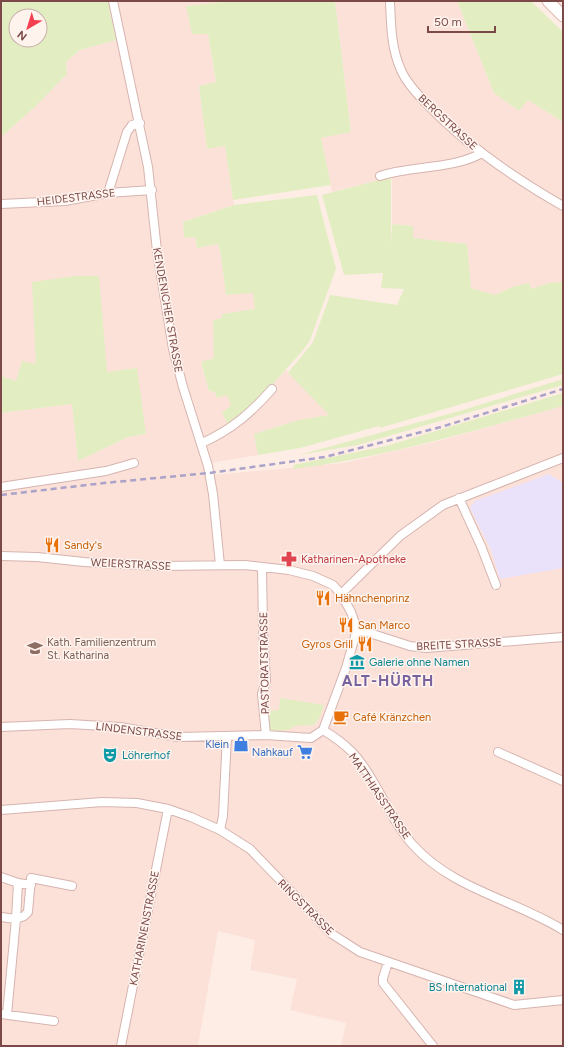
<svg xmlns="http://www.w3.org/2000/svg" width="564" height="1047" viewBox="0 0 564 1047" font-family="Figtree,sans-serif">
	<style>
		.residential { fill: #fce1d9 }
		.education { fill: #eae2fb }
		.green { fill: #e2eec2; fill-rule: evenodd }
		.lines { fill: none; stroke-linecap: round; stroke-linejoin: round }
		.minor-casing { stroke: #d6b4af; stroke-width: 10 }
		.secondary-casing { stroke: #dab1ac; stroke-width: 13 }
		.minor { stroke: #fff; stroke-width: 8 }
		.secondary { stroke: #fff; stroke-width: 11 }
		.rail { stroke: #aba2ca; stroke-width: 2.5; stroke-dasharray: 6 4; stroke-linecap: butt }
		.labels { text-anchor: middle; stroke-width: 3; stroke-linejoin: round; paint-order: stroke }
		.street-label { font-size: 11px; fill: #7b4947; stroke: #fff3ee }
		.food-label { font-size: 11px; fill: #c56008; stroke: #fff3ee; text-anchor: start }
		.health-label { font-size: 11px; fill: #be3a42; stroke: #fff3ee; text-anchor: start }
		.education-label { font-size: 11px; fill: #785e54; stroke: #fff3ee; text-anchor: start }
		.culture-label { font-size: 11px; fill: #0d838f; stroke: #fff3ee; text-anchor: start }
		.shop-label { font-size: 11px; fill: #366cbe; stroke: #fff3ee; text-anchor: end }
		.district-label { font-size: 15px; font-weight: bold; letter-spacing: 1px; fill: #77629e; stroke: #fff3ee }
	</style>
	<rect width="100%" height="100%" fill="#feede5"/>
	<!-- residential -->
	<path class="residential" d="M108 1H232L187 6 208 34 216 83 199 86 207 149 225 146 234 205 183 222 185 238 195 237 197 248 218 244 221 255 253 292 255 309 223 314 214 358 201 363 209 391 227 395 232 406 222 412 271 386 286 370 330 415 299 420 254 434 258 455 211 463 213 475 344 463 442 440 563 406V1046H341L346 1023 290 1010 297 979 250 970 255 940 218 931 198 1046H1V413L72 404 78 461 128 437 146 434 107 372 36 364 16 381 1 376V137L35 107 67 74 66 62 80 50 116 40Z
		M335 1H457L494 93 528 100 563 122V282L549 283 531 289 529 284 512 287 495 295 471 289 467 244 413 238V226L392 224V177L332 192 321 138 351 131Z"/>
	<!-- education -->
	<path class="education" d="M549 474 563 483V568L500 579 491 550 470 508 475 501Z"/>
	<!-- green -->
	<path class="green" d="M1 1H108L116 40 80 50 66 62 67 74 35 107 1 137ZM16 16H40V40H16Z
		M232 1H335L351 132 321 138 331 185 233 200 225 146 207 149 199 86 216 82 208 34H192L186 6Z
		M457 1H531L563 32V122L528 100 519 111 494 93Z
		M391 177V244L392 224 413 226V238L467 244 471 288 495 295 512 287 529 283 531 289 549 283 563 282V374L380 428 379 426 300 448 258 455 254 434 299 420 329 415 288 373 313 342 330 295 397 305 404 289 381 288 383 273 344 275 322 195Z
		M317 195 336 269 310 340 304 349 248 412 228 426 222 412 231 406 227 395 217 398 215 392 209 391 201 362 214 358 213 320 222 318V314L255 309 253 293 226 295 221 255 218 244 197 248 195 237 184 238 183 222 234 205Z
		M75 276H99L107 372 137 368 146 434 128 437 78 461 72 404 1 413V376L16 381 22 361 36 364 32 282Z
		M563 379V385L358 445 299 455 463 410Z
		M563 393V406C473 431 386 457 294 469L293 465 386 446Z
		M280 698 324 705 319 719 314 725 295 726 288 730 270 731 269 711 279 710Z"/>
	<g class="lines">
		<defs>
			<path id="minor" d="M113 1 148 167 157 251 173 349 183 387 208 466 213 494 220 565
				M390 1C391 25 391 48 401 70 406 82 417 94 427 104 466 145 514 178 563 206
				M380 176C414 165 451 170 482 153
				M108 193 127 132 132 125 140 123
				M1 204 65 201 108 193 152 190
				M202 443C231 430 251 413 272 389
				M1 487 106 471 134 463
				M459 498 481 546 496 585
				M1 556 37 557 84 562 158 566 245 565 289 570 313 576 333 585 341 594 351 612 357 629 346 668 323 730 311 738 266 735 178 737 120 727 70 724 1 727
				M262 567 263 629 266 681 262 694 266 735
				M341 594 400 536 443 505 563 458
				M357 629 410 646 426 648 563 637
				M323 730C333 736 343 743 352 752 377 779 388 817 413 845 452 889 515 900 563 930
				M498 752 563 781
				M1 810 102 802 137 803 168 809 191 817 220 830 250 849 332 934 360 952 514 1005 563 1000
				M220 830 223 816 227 736
				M1 877 18 883
				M1 917 16 919 18 883 31 885
				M388 962 383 978V983L433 1046
				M1 1014 54 1021
				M7 1014 16 919 24 916 28 912 31 878 72 886
				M121 1046 168 809"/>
			<path id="secondary" d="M548 1 563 16"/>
		</defs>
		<!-- minor casing -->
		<use href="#minor" class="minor-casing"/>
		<!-- secondary casing -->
		<use href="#secondary" class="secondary-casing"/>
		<!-- minor -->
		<use href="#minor" class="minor"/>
		<!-- secondary -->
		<use href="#secondary" class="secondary"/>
		<!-- rail -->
		<path class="rail" d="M1 495 104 483 209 473 325 457 441 427 563 389"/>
	</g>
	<!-- icons -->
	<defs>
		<symbol id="restaurant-bare" viewBox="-9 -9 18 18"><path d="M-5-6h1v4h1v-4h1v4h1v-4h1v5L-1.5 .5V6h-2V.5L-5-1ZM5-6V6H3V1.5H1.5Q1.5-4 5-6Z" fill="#e8710a" stroke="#fff3ee" stroke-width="2.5" paint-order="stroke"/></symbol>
		<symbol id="pharmacy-bare" viewBox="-9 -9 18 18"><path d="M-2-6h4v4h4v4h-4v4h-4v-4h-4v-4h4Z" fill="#e0444e" stroke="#fff3ee" stroke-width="2.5" paint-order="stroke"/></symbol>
		<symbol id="school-bare" viewBox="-9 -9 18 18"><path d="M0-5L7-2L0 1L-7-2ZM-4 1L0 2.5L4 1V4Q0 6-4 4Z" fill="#8d6e63" stroke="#fff3ee" stroke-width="2.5" paint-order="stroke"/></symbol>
		<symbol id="museum-bare" viewBox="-9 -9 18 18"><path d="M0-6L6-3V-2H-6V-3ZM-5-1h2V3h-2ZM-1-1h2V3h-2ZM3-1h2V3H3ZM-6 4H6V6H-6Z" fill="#0f9aa8" stroke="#fff3ee" stroke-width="2.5" paint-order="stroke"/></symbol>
		<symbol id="cafe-bare" viewBox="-9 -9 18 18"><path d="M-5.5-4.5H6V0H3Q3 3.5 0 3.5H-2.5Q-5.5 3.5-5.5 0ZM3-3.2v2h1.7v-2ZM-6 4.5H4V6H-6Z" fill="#e8710a" stroke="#fff3ee" stroke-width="2.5" paint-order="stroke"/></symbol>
		<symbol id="shop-bare" viewBox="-9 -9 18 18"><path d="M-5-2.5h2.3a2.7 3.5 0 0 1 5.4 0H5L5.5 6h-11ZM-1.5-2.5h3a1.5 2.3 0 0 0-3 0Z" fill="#3f7fe0" stroke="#fff3ee" stroke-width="2.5" paint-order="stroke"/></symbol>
		<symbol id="supermarket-bare" viewBox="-9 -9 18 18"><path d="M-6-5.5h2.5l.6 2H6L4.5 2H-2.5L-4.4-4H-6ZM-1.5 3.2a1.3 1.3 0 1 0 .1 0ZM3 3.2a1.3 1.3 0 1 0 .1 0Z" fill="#3f7fe0" stroke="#fff3ee" stroke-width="2.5" paint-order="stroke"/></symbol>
		<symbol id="theatre-bare" viewBox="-9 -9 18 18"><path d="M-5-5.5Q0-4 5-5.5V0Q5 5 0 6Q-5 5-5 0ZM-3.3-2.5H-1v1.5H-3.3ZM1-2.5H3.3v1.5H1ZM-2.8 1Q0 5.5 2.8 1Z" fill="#0f9aa8" stroke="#fff3ee" stroke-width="2.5" paint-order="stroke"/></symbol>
		<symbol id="building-bare" viewBox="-9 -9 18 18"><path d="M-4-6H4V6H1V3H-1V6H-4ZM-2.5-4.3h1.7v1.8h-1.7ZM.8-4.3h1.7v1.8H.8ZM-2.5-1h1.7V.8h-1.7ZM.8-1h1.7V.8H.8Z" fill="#0f9aa8" stroke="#fff3ee" stroke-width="2.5" paint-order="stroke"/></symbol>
	</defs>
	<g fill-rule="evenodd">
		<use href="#restaurant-bare" x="41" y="534" width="22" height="22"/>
		<use href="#pharmacy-bare" x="278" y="548" width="22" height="22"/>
		<use href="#restaurant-bare" x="312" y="587" width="22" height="22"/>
		<use href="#restaurant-bare" x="335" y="614" width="22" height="22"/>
		<use href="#restaurant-bare" x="354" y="633" width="22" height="22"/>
		<use href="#school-bare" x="24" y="637" width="22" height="22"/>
		<use href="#museum-bare" x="346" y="651" width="22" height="22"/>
		<use href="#cafe-bare" x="330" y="706" width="22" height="22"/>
		<use href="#shop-bare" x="230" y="733" width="22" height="22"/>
		<use href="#supermarket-bare" x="294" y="741" width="22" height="22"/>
		<use href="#theatre-bare" x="99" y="744" width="22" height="22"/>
		<use href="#building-bare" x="508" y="976" width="22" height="22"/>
	</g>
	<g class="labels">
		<!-- street labels -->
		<g class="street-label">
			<text transform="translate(448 122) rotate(43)" y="4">BERGSTRASSE</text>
			<text transform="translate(76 197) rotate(-7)" y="4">HEIDESTRASSE</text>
			<text transform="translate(168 310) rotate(80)" y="4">KENDENICHER STRASSE</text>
			<text transform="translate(131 564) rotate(3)" y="4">WEIERSTRASSE</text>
			<text transform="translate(459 644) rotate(-3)" y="4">BREITE STRASSE</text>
			<text transform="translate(264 663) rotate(-91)" y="4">PASTORATSTRASSE</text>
			<text transform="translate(139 731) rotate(7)" y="4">LINDENSTRASSE</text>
			<text transform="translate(380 796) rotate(56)" y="4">MATTHIASSTRASSE</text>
			<text transform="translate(306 907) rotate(45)" y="4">RINGSTRASSE</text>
			<text transform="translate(144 928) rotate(-79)" y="4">KATHARINENSTRASSE</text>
		</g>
		<!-- food labels -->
		<g class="food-label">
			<text x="64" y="549">Sandy's</text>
			<text x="335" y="602">Hähnchenprinz</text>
			<text x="358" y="629">San Marco</text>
			<text x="353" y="648" text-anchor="end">Gyros Grill</text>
			<text x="353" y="721">Café Kränzchen</text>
		</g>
		<!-- health labels -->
		<g class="health-label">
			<text x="301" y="563">Katharinen-Apotheke</text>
		</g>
		<!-- education labels -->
		<g class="education-label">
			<text x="47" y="646">Kath. Familienzentrum<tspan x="47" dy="13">St. Katharina</tspan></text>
		</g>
		<!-- culture labels -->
		<g class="culture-label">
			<text x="369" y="666">Galerie ohne Namen</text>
			<text x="122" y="759">Löhrerhof</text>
			<text x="507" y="991" text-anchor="end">BS International</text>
		</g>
		<!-- shop labels -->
		<g class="shop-label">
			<text x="229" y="748">Klein</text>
			<text x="293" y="756">Nahkauf</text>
		</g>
		<!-- district labels -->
		<g class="district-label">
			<text x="388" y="686">ALT-HÜRTH</text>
		</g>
	</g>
	<!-- border -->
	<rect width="564" height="1047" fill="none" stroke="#7b4947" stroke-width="4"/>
	<!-- north arrow -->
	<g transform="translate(28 28) rotate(218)"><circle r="19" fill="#fff3ee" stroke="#caafab"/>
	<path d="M0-3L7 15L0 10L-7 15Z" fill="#f43f50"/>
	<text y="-6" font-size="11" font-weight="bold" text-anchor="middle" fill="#7b4947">N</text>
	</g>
	<!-- scale -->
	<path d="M428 26v6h67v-6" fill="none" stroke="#7b4947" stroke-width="2"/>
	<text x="434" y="26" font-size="12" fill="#7b4947" stroke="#fff3ee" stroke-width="3" paint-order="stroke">50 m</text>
</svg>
